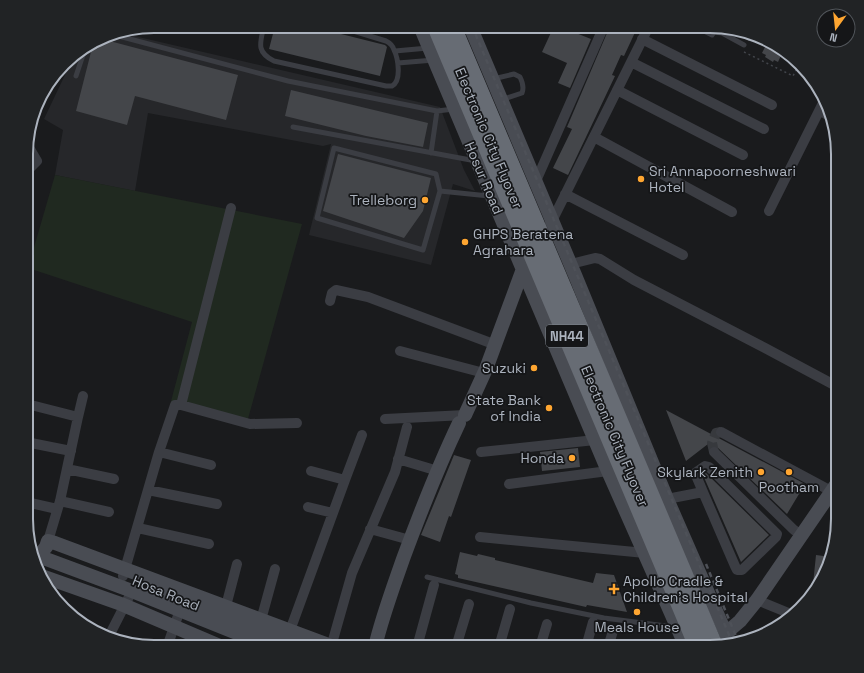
<svg xmlns="http://www.w3.org/2000/svg" width="864" height="673" viewBox="0 0 864 673" font-family="'Space Grotesk',sans-serif">
	<style>
		.built { fill: #26272a }
		.green { fill: #202920 }
		.building { fill: #44464a }
		.lines { fill: none; stroke-linecap: round; stroke-linejoin: round }
		.street-tunnel { stroke: #37393d; stroke-width: 10; stroke-dasharray: 10 5; stroke-linecap: butt }
		.path { stroke: #41444a; stroke-width: 1.5; stroke-dasharray: 2 3; stroke-linecap: butt }
		.lane { stroke: #3b3d43; stroke-width: 5 }
		.street { stroke: #3b3d43; stroke-width: 10 }
		.secondary { stroke: #494c53; stroke-width: 14 }
		.highway { stroke: #676c74; stroke-width: 18 }
		.rail { stroke: #4e5158; stroke-width: 2.5; stroke-dasharray: 5 4; stroke-linecap: butt }
		.poi-dot { fill: #ffa631; stroke: #151618; stroke-width: 1.5 }
		.labels { text-anchor: middle; stroke-width: 3.5; stroke-linejoin: round; paint-order: stroke }
		.shield { fill: #151618; stroke: #7f848c; stroke-width: 1 }
		.shield-label { font-size: 13px; font-weight: bold; fill: #acb3be }
		.street-label { font-size: 14px; fill: #acb3be; stroke: #151618 }
		.poi-label { font-size: 14px; fill: #acb3be; stroke: #151618; text-anchor: end }
		.rim { fill: none; stroke: #acb3be; stroke-width: 2 }
	</style>
	<rect width="100%" height="100%" fill="#1a1b1d"/>
	<!-- built -->
	<path class="built" d="M117 32 440 107 464 170 475 191 453 184 431 265 309 235 331 144 323 146 148 113 135 191 55 175 63 130 44 119 74 56 113 33Z"/>
	<!-- green -->
	<path class="green" d="M55 175 302 224 246 426 170 405 192 322 28 268Z"/>
	<!-- building -->
	<path class="building" d="M275 26H309L385 45 387 47 380 76 269 49Z
		M554 26H573L571 31 591 39 570 88 558 83 567 63 542 52Z
		M610 26H638L624 56 621 55 612 75 615 76 568 175 553 168 572 129 567 127Z
		M731 29 745 33 753 34 749 41 730 31Z
		M102 39 238 75 226 120 135 96 127 125 76 111 93 44Z
		M768 41 783 51 778 62 774 60 773 62 765 57 766 55 762 53Z
		M291 90 428 123 423 147 366 136 285 116Z
		M338 154 431 178 423 211 404 238 323 211Z
		M666 410 805 484 787 514 716 446 711 447 708 444 686 461Z
		M578 448 580 467 542 471 540 452Z
		M454 455 471 460 451 517 449 516 440 542 421 535Z
		M706 473 769 535 741 562 703 475Z
		M460 552 477 556 478 554 495 558V560L593 583 596 573 614 575 627 612 587 605 586 607 458 578V575L455 574Z
		M816 555 831 557 828 568 812 594Z"/>
	<g class="lines">
		<!-- street-tunnel -->
		<path class="street-tunnel" d="M714 452 712 443 716 433 721 432"/>
		<!-- path -->
		<path class="path" d="M744 52 793 76 799 64"/>
		<!-- lane -->
		<path class="lane" d="M264 26C260 43 256 52 274 61L386 86C388 86 390 86 392 86 402 81 398 58 394 50 393 46 390 43 386 41L337 26
			M398 26 404 27H420
			M694 26 712 35 714 32 722 33 744 45
			M111 34 288 81 437 111 431 153
			M395 51 428 48
			M398 63 434 60
			M76 76 85 49
			M493 79 514 74 520 77C522 81 524 88 522 93L501 100
			M437 111 454 109
			M293 127 476 161
			M440 191 436 174 334 148 317 218 423 250 440 191 489 196
			M427 577 531 603 604 618 674 627"/>
		<!-- street -->
		<path class="street" d="M642 39 772 105
			M631 62 764 129
			M617 90 743 155
			M820 110 829 116
			M594 137 732 212
			M27 171 37 161 27 144
			M536 181 604 26
			M565 194 683 255
			M769 211 825 99
			M546 231 552 221 649 26
			M571 264 595 258 600 259 634 280 765 348 838 387
			M330 301 332 293 336 290 368 297 496 345
			M400 351 484 373
			M27 404 78 417 83 396
			M181 405 231 208
			M385 419 465 415
			M721 432 831 491
			M26 442 71 451
			M159 452 211 465
			M481 452 595 440
			M714 452 794 530 802 535
			M398 459 438 471
			M67 469 114 479
			M311 471 345 480 362 435
			M509 484 608 471
			M148 490 217 504
			M667 499 703 492 695 473 705 466 709 467 777 534 776 537 742 570H737L735 566 703 492
			M60 501 109 512
			M26 502 57 509
			M308 507 333 513
			M138 528 209 544
			M370 529 410 540
			M480 537 645 553
			M48 541 60 501 78 417
			M123 576 159 452 175 405H181L250 424 297 423
			M757 600 791 614
			M226 606 237 564
			M261 620 275 569
			M288 636 345 480
			M108 638 132 591
			M167 647 180 610
			M331 647 352 573 395 472 407 427
			M417 647 434 585
			M456 647 469 604
			M499 647 510 609
			M540 647 547 624
			M586 647 593 622
			M608 647 613 631"/>
		<!-- secondary -->
		<path class="secondary" d="M420 26 608 471 686 647
			M470 26 575 275 667 499 730 643
			M465 415 486 369 523 269
			M34 556H38L132 591 272 647
			M35 560 46 547 48 541 55 543 334 647
			M39 575 121 604 222 647
			M168 594 300 647
			M726 633 740 621 757 600 838 482
			M375 647C382 617 393 588 403 559 420 513 438 467 459 423"/>
		<!-- highway -->
		<path class="highway" d="M436 26 698 647
			M452 26 714 646"/>
		<!-- rail -->
		<path class="rail" d="M472 26 732 642
			M706 564 738 641"/>
	</g>
	<!-- markers -->
	<g class="poi-dot">
		<circle cx="641" cy="179" r="4"/>
		<circle cx="425" cy="200" r="4"/>
		<circle cx="465" cy="242" r="4"/>
		<circle cx="534" cy="368" r="4"/>
		<circle cx="549" cy="408" r="4"/>
		<circle cx="572" cy="458" r="4"/>
		<circle cx="761" cy="472" r="4"/>
		<circle cx="789" cy="472" r="4"/>
		<path d="M612 583h4v4h4v4h-4v4h-4v-4h-4v-4h4z"/>
		<circle cx="637" cy="612" r="4"/>
	</g>
	<g class="labels">
		<!-- shield labels -->
		<rect class="shield" x="546" y="325" width="42" height="22" rx="3"/>
		<g class="shield-label">
			<text x="567" y="341">NH44</text>
		</g>
		<!-- street labels -->
		<g class="street-label">
			<text transform="translate(489 138) rotate(67)" y="5">Electronic City Flyover</text>
			<text transform="translate(484 178) rotate(67)" y="5">Hosur Road</text>
			<text transform="translate(615 436) rotate(67)" y="5">Electronic City Flyover</text>
			<text transform="translate(166 593) rotate(22)" y="5">Hosa Road</text>
		</g>
		<!-- poi labels -->
		<g class="poi-label">
			<text x="649" y="176" text-anchor="start">Sri Annapoorneshwari<tspan x="649" dy="16">Hotel</tspan></text>
			<text x="417" y="205">Trelleborg</text>
			<text x="473" y="239" text-anchor="start">GHPS Beratena<tspan x="473" dy="16">Agrahara</tspan></text>
			<text x="526" y="373">Suzuki</text>
			<text x="541" y="405">State Bank<tspan x="541" dy="16">of India</tspan></text>
			<text x="564" y="463">Honda</text>
			<text x="753" y="477">Skylark Zenith</text>
			<text x="789" y="492" text-anchor="middle">Pootham</text>
			<text x="623" y="586" text-anchor="start">Apollo Cradle &amp;<tspan x="623" dy="16">Children's Hospital</tspan></text>
			<text x="637" y="632" text-anchor="middle">Meals House</text>
		</g>
	</g>
	<!-- crop -->
	<path d="M0 0H864V673H0ZM154 33H710A121 121 0 0 1 831 154V519A121 121 0 0 1 710 640H154A121 121 0 0 1 33 519V154A121 121 0 0 1 154 33Z" fill="#212325" fill-rule="evenodd"/>
	<path class="rim" d="M154 33H710A121 121 0 0 1 831 154V519A121 121 0 0 1 710 640H154A121 121 0 0 1 33 519V154A121 121 0 0 1 154 33Z"/>
	<!-- north arrow -->
	<g transform="translate(836 28) rotate(195)"><circle r="19" fill="#151618" stroke="#51555a"/>
	<path d="M0-3L7 15L0 10L-7 15Z" fill="#ffa631"/>
	<text y="-6" font-size="11" font-weight="bold" text-anchor="middle" fill="#acb3be">N</text>
	</g>
</svg>
